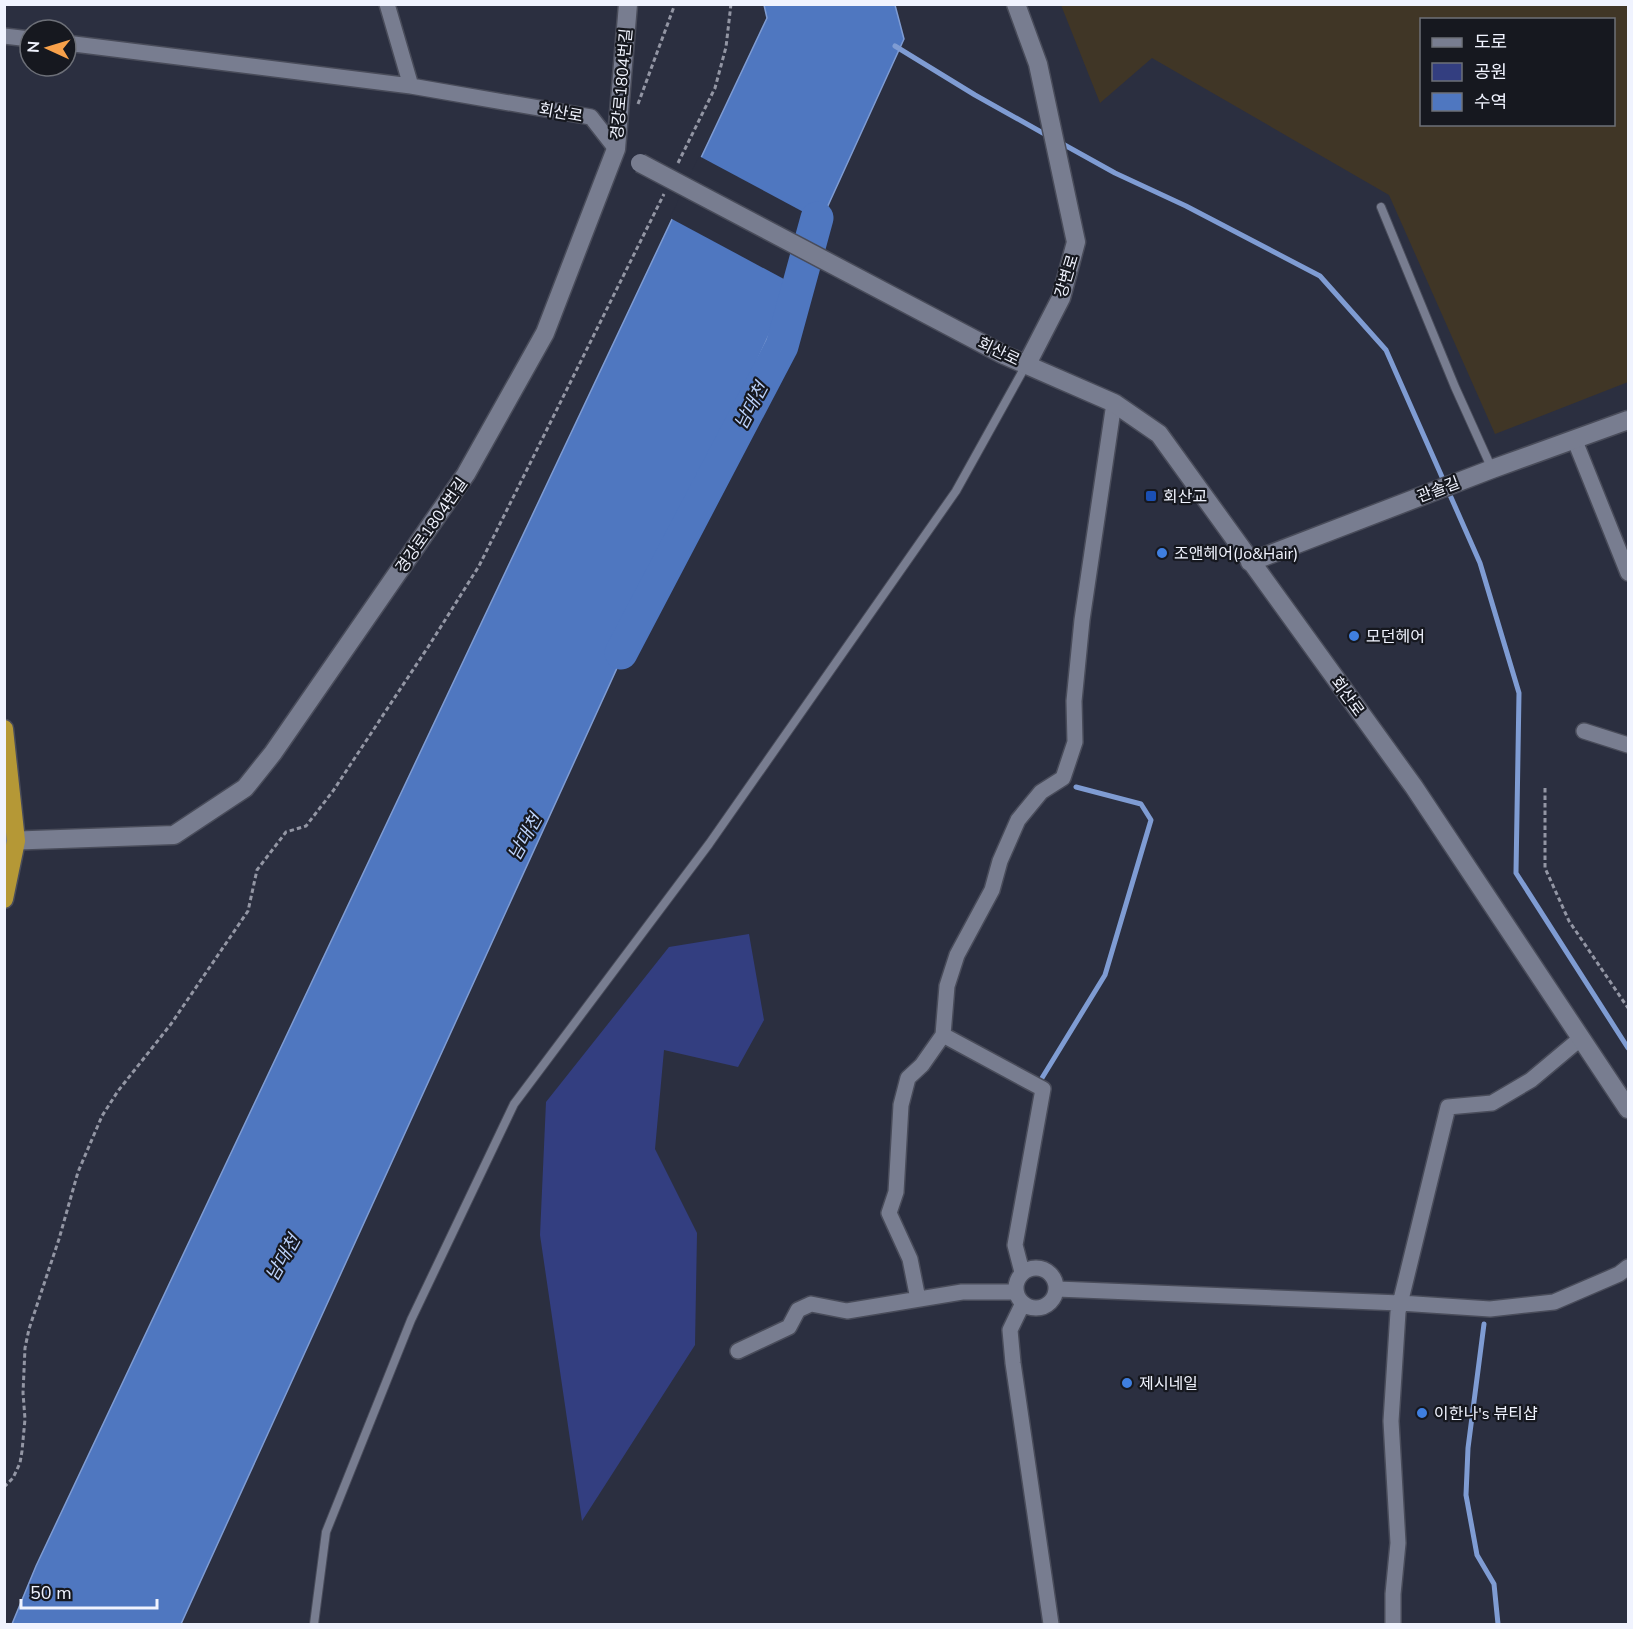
<svg xmlns="http://www.w3.org/2000/svg" width="1633" height="1629" viewBox="0 0 1633 1629" font-family="'Nunito Sans','Noto Sans KR',sans-serif">
	<style>
		.industrial { fill: #403626; fill-rule: evenodd }
		.green { fill: #333e80 }
		.water { fill: #4f77c0; stroke: #7f9cd3; stroke-width: 1.5 }
		.pier { fill: #2b2f40 }
		.lines { fill: none; stroke-linecap: round; stroke-linejoin: round }
		.stream { stroke: #7f9cd3; stroke-width: 5 }
		.river { stroke: #4f77c0; stroke-width: 33 }
		.service-casing { stroke: #494c5a; stroke-width: 10 }
		.minor-casing { stroke: #494c5a; stroke-width: 18 }
		.tertiary-casing { stroke: #494c5a; stroke-width: 21 }
		.trunk-casing { stroke: #494c5a; stroke-width: 21 }
		.path { stroke: #9396a4; stroke-width: 3; stroke-dasharray: 4.5 3; stroke-linecap: butt }
		.service { stroke: #787d90; stroke-width: 8 }
		.minor { stroke: #787d90; stroke-width: 15 }
		.tertiary { stroke: #787d90; stroke-width: 18 }
		.trunk { stroke: #b59836; stroke-width: 18 }
		.tertiary-bridge-casing { stroke: #494c5a; stroke-width: 21; stroke-linecap: butt }
		.tertiary-bridge { stroke: #787d90; stroke-width: 18 }
		.transit-dot { fill: #1a4fb4; stroke: #16181f; stroke-width: 2 }
		.shop-dot { fill: #3f7fe0; stroke: #16181f; stroke-width: 2 }
		.labels { text-anchor: middle; stroke-width: 4.5; stroke-linejoin: round; paint-order: stroke }
		.street-label { font-size: 16px; fill: #f0f3fe; stroke: #16181f }
		.poi-label { font-size: 16px; fill: #f0f3fe; stroke: #16181f; text-anchor: start }
		.water-label { font-size: 18px; font-style: italic; fill: #bcd2fa; stroke: #16181f }
	</style>
	<rect width="100%" height="100%" fill="#2b2f40"/>
	<!-- industrial -->
	<path class="industrial" d="M1061 5H1628V382L1495 434 1389 195 1152 58 1100 103ZM1422 20H1614V124H1422Z"/>
	<!-- green -->
	<path class="green" d="M749 934 764 1020 738 1067 664 1050 655 1149 697 1233 695 1345 582 1521 540 1235 546 1102 669 947Z"/>
	<!-- water -->
	<path class="water" d="M764 5H895L904 39 181 1624H12L36 1566 767 18Z"/>
	<!-- pier -->
	<path class="pier" d="M699 156 824 223 795 285 670 218Z"/>
	<g class="lines">
		<!-- stream -->
		<path class="stream" d="M895 46 975 95 1050 137
			M1061 143 1115 173 1186 206 1320 276 1386 350 1480 563 1519 693 1516 873 1628 1048
			M1042 1078 1105 975 1151 820 1141 804 1076 787
			M1484 1324 1468 1448 1466 1495 1477 1555 1494 1584 1498 1624"/>
		<!-- river -->
		<path class="river" d="M621 653 782 346 817 218"/>
		<defs>
			<path id="service" d="M1381 207 1455 387 1492 469
				M314 1624 326 1532 411 1320 514 1104 709 844 956 491 1026 365"/>
			<path id="minor" d="M387 4 411 86
				M4 36 30 39
				M66 43 411 86 591 117 616 149
				M1575 441 1628 573
				M1584 731 1628 745
				M1016 1288a20 20 0 1 1 40 0a20 20 0 1 1-40 0Z
				M1022 1272 1015 1245 1043 1089 943 1035 947 986 957 955 992 890 1000 861 1018 820 1041 792 1063 778 1075 742 1074 701 1082 620 1114 403
				M1057 1289 1400 1303 1490 1309 1554 1302 1619 1274 1628 1267
				M918 1299 910 1259 889 1213 896 1192 901 1105 908 1078 922 1065 943 1035
				M1023 1303 1010 1330 1013 1363 1051 1624
				M738 1351 789 1327 798 1310 811 1304 847 1311 962 1292H1016
				M1393 1624V1594L1398 1543 1391 1421 1398 1312 1448 1107 1492 1103 1531 1080 1581 1038"/>
			<path id="tertiary" d="M1016 4 1038 64 1076 242 1061 298 1027 364
				M1004 355 1114 403 1159 434 1414 787 1628 1109
				M1250 562 1492 469 1628 420
				M4 841 174 835 245 788 273 753 466 474 545 333 616 149 628 4"/>
			<path id="trunk" d="M4 729 16 841 4 899"/>
		</defs>
		<!-- service casing -->
		<use href="#service" class="service-casing"/>
		<!-- minor casing -->
		<use href="#minor" class="minor-casing"/>
		<!-- tertiary casing -->
		<use href="#tertiary" class="tertiary-casing"/>
		<!-- trunk casing -->
		<use href="#trunk" class="trunk-casing"/>
		<!-- path -->
		<path class="path" d="M638 104 675 4
			M678 163 715 88 726 47 731 4
			M1545 788V868L1569 921 1628 1008
			M4 1487 13 1478 20 1463 22 1451 25 1419 23 1393 25 1348 29 1329 59 1239 78 1172 102 1116 118 1091 171 1024 248 911 257 870 286 832 306 826 333 791 430 644 479 566 664 194"/>
		<!-- service -->
		<use href="#service" class="service"/>
		<!-- minor -->
		<use href="#minor" class="minor"/>
		<!-- tertiary -->
		<use href="#tertiary" class="tertiary"/>
		<!-- trunk -->
		<use href="#trunk" class="trunk"/>
		<defs>
			<path id="tertiary-bridge" d="M640 163 1004 355"/>
		</defs>
		<!-- tertiary-bridge casing -->
		<use href="#tertiary-bridge" class="tertiary-bridge-casing"/>
		<!-- tertiary-bridge -->
		<use href="#tertiary-bridge" class="tertiary-bridge"/>
	</g>
	<!-- markers -->
	<rect class="transit-dot" x="1145" y="490" width="12" height="12" rx="3"/>
	<g class="shop-dot">
		<circle cx="1162" cy="553" r="6"/>
		<circle cx="1354" cy="636" r="6"/>
		<circle cx="1127" cy="1383" r="6"/>
		<circle cx="1422" cy="1413" r="6"/>
	</g>
	<g class="labels">
		<!-- street labels -->
		<g class="street-label">
			<text transform="translate(621 84) rotate(-85)" y="6">경강로1804번길</text>
			<text transform="translate(561 112) rotate(10)" y="6">회산로</text>
			<text transform="translate(1066 276) rotate(-73)" y="6">강변로</text>
			<text transform="translate(999 351) rotate(25)" y="6">회산로</text>
			<text transform="translate(1438 489) rotate(-21)" y="6">관솔길</text>
			<text transform="translate(431 525) rotate(-55)" y="6">경강로1804번길</text>
			<text transform="translate(1348 696) rotate(54)" y="6">회산로</text>
		</g>
		<!-- poi labels -->
		<g class="poi-label">
			<text x="1163" y="502">회산교</text>
			<text x="1174" y="559">조앤헤어(Jo&amp;Hair)</text>
			<text x="1366" y="642">모던헤어</text>
			<text x="1139" y="1389">제시네일</text>
			<text x="1434" y="1419">이한나's 뷰티샵</text>
		</g>
		<!-- water labels -->
		<g class="water-label">
			<text transform="translate(751 406) rotate(-62)" y="6">남대천</text>
			<text transform="translate(525 837) rotate(-61)" y="6">남대천</text>
			<text transform="translate(283 1258) rotate(-60)" y="6">남대천</text>
		</g>
	</g>
	<!-- border -->
	<rect width="1633" height="1629" fill="none" stroke="#f0f3fe" stroke-width="12"/>
	<!-- legend -->
	<rect x="1420" y="18" width="195" height="108" fill="#16181f" stroke="#6d7078" stroke-width="1.5"/>
	<rect x="1432" y="38" width="30" height="9" fill="#787d90" stroke="#6d7078" stroke-width="1.5"/>
	<text x="1474" y="48" font-size="18" fill="#f0f3fe">도로</text>
	<rect x="1432" y="63" width="30" height="18" fill="#333e80" stroke="#6d7078" stroke-width="1.5"/>
	<text x="1474" y="78" font-size="18" fill="#f0f3fe">공원</text>
	<rect x="1432" y="93" width="30" height="18" fill="#4f77c0" stroke="#6d7078" stroke-width="1.5"/>
	<text x="1474" y="108" font-size="18" fill="#f0f3fe">수역</text>
	<!-- north arrow -->
	<g transform="translate(48 48) rotate(274)"><circle r="28" fill="#16181f" stroke="#6d7078" stroke-width="1.5"/>
	<path d="M0-4.5L10 22L0 15L-10 22Z" fill="#f8a14a"/>
	<text y="-9" font-size="16" font-weight="bold" text-anchor="middle" fill="#f0f3fe">N</text>
	</g>
	<!-- scale -->
	<path d="M21 1599v9h136v-9" fill="none" stroke="#f0f3fe" stroke-width="3"/>
	<text x="30" y="1599" font-size="18" fill="#f0f3fe" stroke="#16181f" stroke-width="4.5" paint-order="stroke">50 m</text>
</svg>
